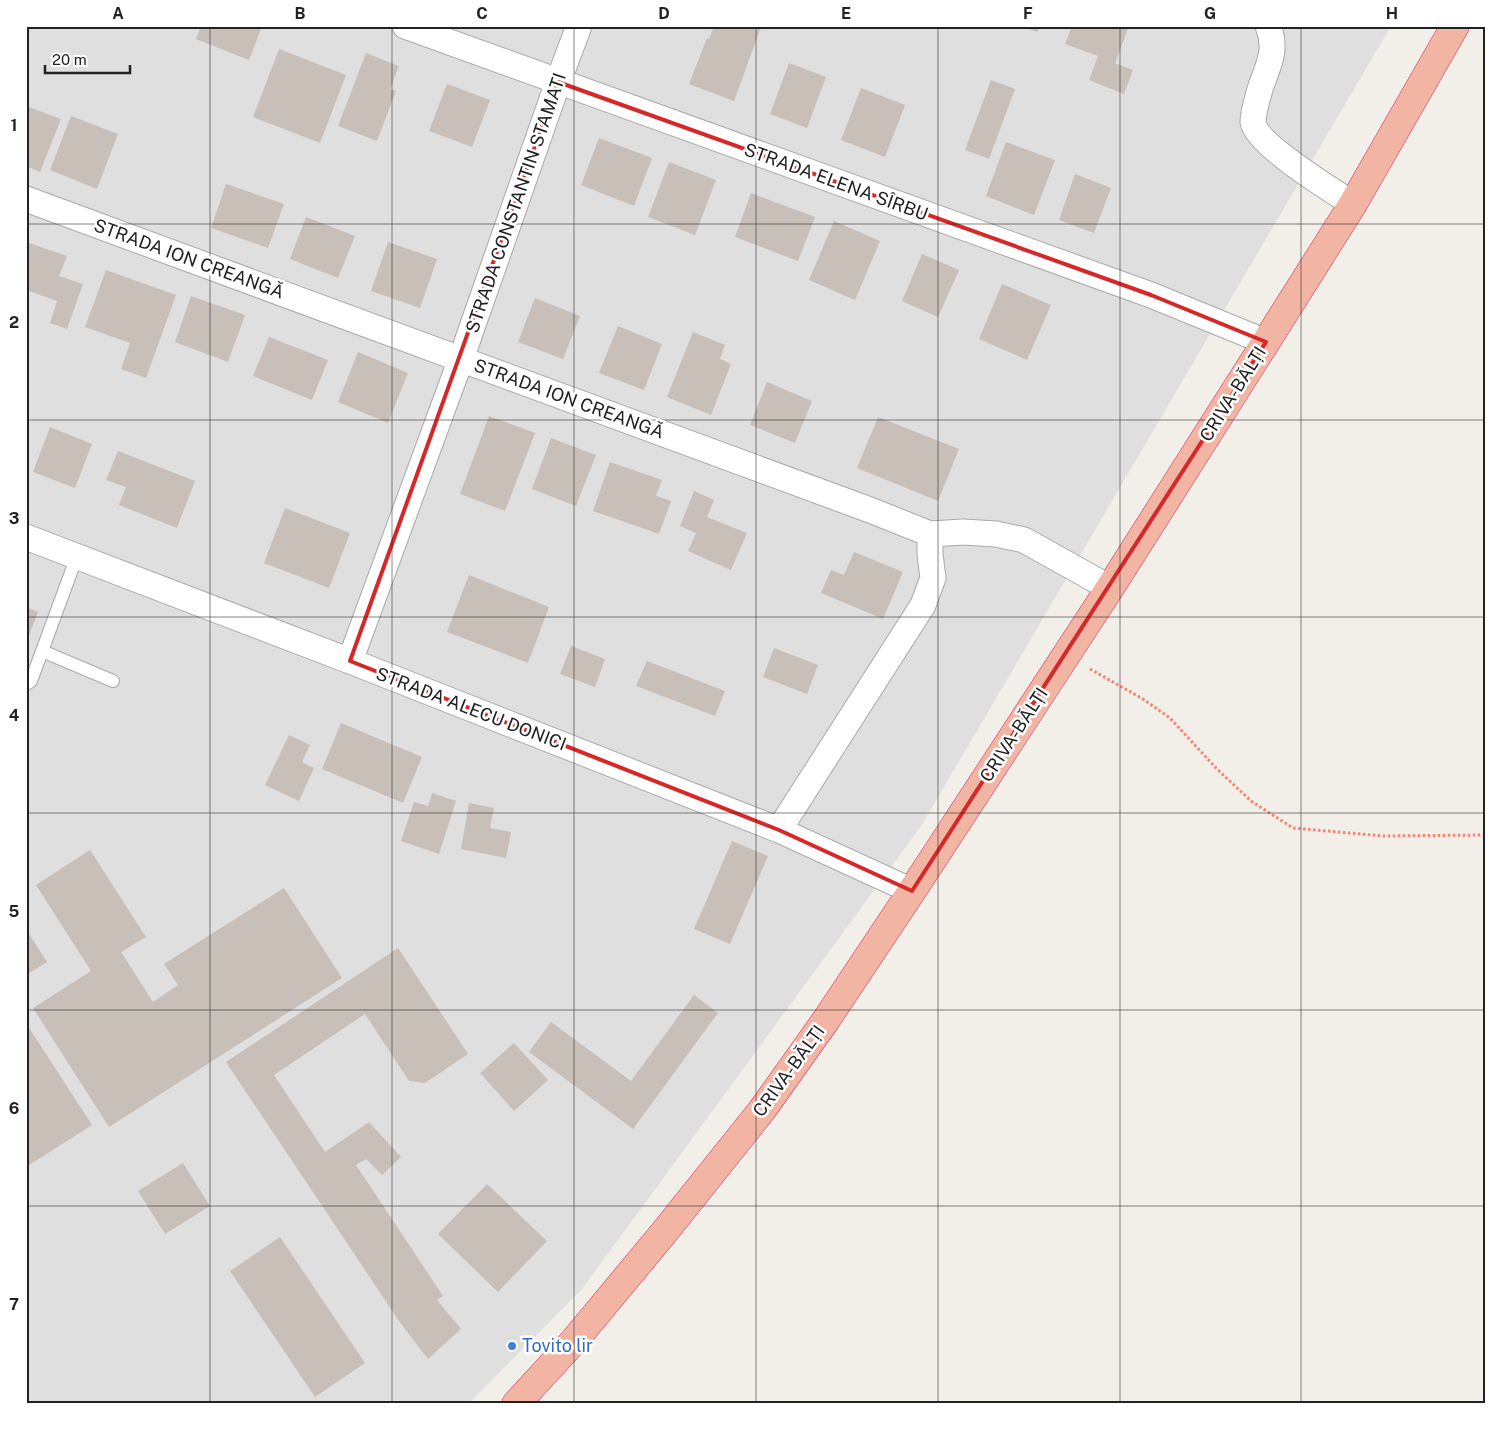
<svg xmlns="http://www.w3.org/2000/svg" width="1511" height="1430" viewBox="0 0 1511 1430" font-family="'Public Sans',sans-serif">
	<style>
		.residential { fill: #e0dfdf }
		.building { fill: #c7bfb8 }
		.lines { fill: none; stroke-linecap: round; stroke-linejoin: round }
		.service-casing { stroke: #a9a9a9; stroke-width: 14 }
		.minor-casing { stroke: #a9a9a9; stroke-width: 27 }
		.trunk-casing { stroke: #dc2a67; stroke-width: 29 }
		.path { stroke: #fa8072; stroke-width: 3; stroke-dasharray: 2.5 2.5; stroke-linecap: butt }
		.service { stroke: #fff; stroke-width: 12 }
		.minor { stroke: #fff; stroke-width: 25 }
		.trunk { stroke: #f2b4a3; stroke-width: 28 }
		.marked { fill: none; stroke: #d62828; stroke-width: 4; stroke-linejoin: round }
		.grid { fill: none; stroke: #222; stroke-width: 1; stroke-opacity: 0.55 }
		.shop-dot { fill: #3f7fe0; stroke: #fff; stroke-width: 2 }
		.labels { text-anchor: middle; stroke-width: 5; stroke-linejoin: round; paint-order: stroke }
		.street-label { font-size: 18px; fill: #222; stroke: #fff }
		.shop-label { font-size: 18px; fill: #366cbe; stroke: #fff; text-anchor: start }
		.neatline { fill: none; stroke: #222; stroke-width: 2 }
		.grid-label { font-size: 16px; text-anchor: middle; font-weight: bold; fill: #222 }
	</style>
	<rect width="100%" height="100%" fill="#f2efe9"/>
	<!-- residential -->
	<path class="residential" d="M26 26H1391L921 826 582 1289 468 1404H26Z"/>
	<!-- building -->
	<path class="building" d="M201 26H262L249 60 196 39Z
		M714 26 761 27 734 101 689 84 707 38 709 39Z
		M1022 26H1040L1037 32Z
		M1072 26H1129L1115 63 1133 70 1124 94 1089 80 1098 56 1065 44Z
		M279 49 346 75 320 143 253 117Z
		M366 53 399 66 390 89 396 91 377 141 338 126Z
		M789 63 826 77 807 128 770 114Z
		M991 80 1015 89 989 159 965 150Z
		M447 84 490 100 472 147 429 131Z
		M861 88 905 105 885 157 841 140Z
		M26 106 61 119 40 172 26 166Z
		M71 116 118 134 97 189 50 170Z
		M599 138 652 158 634 206 581 185Z
		M1006 142 1055 160 1034 215 986 196Z
		M669 162 716 180 695 235 648 217Z
		M1075 174 1111 188 1094 233 1059 220Z
		M226 184 284 204 268 248 211 228Z
		M751 193 815 217 798 261 735 237Z
		M306 217 355 236 338 278 290 259Z
		M834 221 880 241 855 300 809 280Z
		M26 242 67 256 59 276 83 284 67 329 50 323 57 301 26 290Z
		M388 242 437 259 420 308 371 291Z
		M922 254 959 270 938 317 902 301Z
		M106 270 176 295 146 378 121 369 130 343 85 327Z
		M1002 284 1051 305 1027 360 979 339Z
		M191 296 245 315 228 362 175 342Z
		M535 298 580 316 563 359 518 342Z
		M618 326 662 344 644 390 599 373Z
		M693 332 725 345 720 359 731 364 711 415 667 397Z
		M269 337 328 360 312 400 253 376Z
		M358 352 408 373 388 423 338 402Z
		M767 382 812 401 795 443 750 425Z
		M489 416 535 433 505 511 460 494Z
		M878 417 959 449 938 501 857 468Z
		M50 427 92 444 75 488 33 472Z
		M551 438 596 455 576 506 532 489Z
		M118 451 195 481 177 528 119 505 126 487 106 480Z
		M610 462 662 480 656 496 671 501 659 534 593 511Z
		M694 491 714 500 707 517 747 533 731 570 688 551 696 533 680 526Z
		M285 508 350 533 329 588 264 563Z
		M854 552 903 572 883 619 821 593 831 570 844 575Z
		M469 575 549 607 528 663 447 632Z
		M26 607 38 612 26 643Z
		M571 646 605 659 595 687 560 674Z
		M774 648 818 665 807 694 763 677Z
		M647 661 725 691 715 716 636 686Z
		M341 723 422 757 403 803 322 769Z
		M289 735 310 745 302 762 314 768 299 801 265 785Z
		M432 793 456 801 439 854 401 841 414 802 428 806Z
		M469 803 494 808 490 828 511 832 506 858 461 849Z
		M732 841 768 856 730 944 694 929Z
		M90 850 146 937 121 952 153 1002 178 985 164 964 284 888 342 978 109 1127 33 1008 91 971 36 885Z
		M26 929 47 962 26 975Z
		M398 948 468 1054 425 1083 409 1081 365 1014 274 1075 325 1152 369 1122 401 1157 382 1175 366 1159 356 1165 443 1296 437 1300 461 1329 428 1359 401 1324 226 1062Z
		M694 995 718 1013 633 1129 529 1052 551 1022 631 1081Z
		M26 1023 92 1125 26 1167Z
		M514 1043 548 1080 514 1111 480 1073Z
		M183 1163 210 1206 165 1234 138 1191Z
		M487 1184 547 1241 498 1292 438 1234Z
		M280 1237 365 1363 315 1397 230 1271Z"/>
	<g class="lines">
		<defs>
			<path id="service" d="M42 651 113 681
				M26 684 31 681 77 556"/>
			<path id="minor" d="M405 26 1151 295 1266 342
				M1268 26C1276 45 1271 60 1264 78 1260 87 1253 113 1253 122 1256 144 1333 191 1353 204
				M26 199 870 510 930 534 963 532 996 534 1024 540 1110 588
				M26 537 350 661 779 830 912 891
				M350 661 461 359 558 82 579 26
				M779 830 923 605 933 578 930 554V534"/>
			<path id="trunk" d="M516 1404 573 1342 662 1235 762 1110 826 1020 912 891 1110 588 1266 342 1353 204 1455 26"/>
		</defs>
		<!-- service casing -->
		<use href="#service" class="service-casing"/>
		<!-- minor casing -->
		<use href="#minor" class="minor-casing"/>
		<!-- trunk casing -->
		<use href="#trunk" class="trunk-casing"/>
		<!-- path -->
		<path class="path" d="M1090 669 1143 699 1170 718 1216 768 1251 801 1293 828 1383 836 1485 835"/>
		<!-- service -->
		<use href="#service" class="service"/>
		<!-- minor -->
		<use href="#minor" class="minor"/>
		<!-- trunk -->
		<use href="#trunk" class="trunk"/>
	</g>
	<!-- marked area -->
	<path class="marked" d="M558 82 1151 295 1266 342 912 891 779 830 350 661Z"/>
	<!-- grid -->
	<path class="grid" d="M210 26V1404M392 26V1404M574 26V1404M756 26V1404M938 26V1404M1120 26V1404M1301 26V1404M26 224H1485M26 420H1485M26 617H1485M26 813H1485M26 1010H1485M26 1206H1485"/>
	<!-- markers -->
	<circle class="shop-dot" cx="512" cy="1346" r="5"/>
	<g class="labels">
		<!-- street labels -->
		<g class="street-label">
			<text transform="translate(836 182) rotate(20)" y="6">STRADA ELENA SÎRBU</text>
			<text transform="translate(516 203) rotate(-71)" y="6">STRADA CONSTANTIN STAMATI</text>
			<text transform="translate(189 259) rotate(20)" y="6">STRADA ION CREANGĂ</text>
			<text transform="translate(1233 394) rotate(-58)" y="6">CRIVA-BĂLȚI</text>
			<text transform="translate(569 399) rotate(20)" y="6">STRADA ION CREANGĂ</text>
			<text transform="translate(471 709) rotate(21)" y="6">STRADA ALECU DONICI</text>
			<text transform="translate(1014 735) rotate(-57)" y="6">CRIVA-BĂLȚI</text>
			<text transform="translate(789 1071) rotate(-54)" y="6">CRIVA-BĂLȚI</text>
		</g>
		<!-- shop labels -->
		<g class="shop-label">
			<text x="522" y="1352">Tovito lir</text>
		</g>
	</g>
	<!-- border -->
	<rect width="1511" height="1430" fill="none" stroke="#ffffff" stroke-width="55"/>
	<!-- scale -->
	<path d="M45 65v8h85v-8" fill="none" stroke="#222222" stroke-width="2.5"/>
	<text x="52" y="65" font-size="15" fill="#222222" stroke="#ffffff" stroke-width="4" paint-order="stroke">20 m</text>
	<rect x="28" y="28" width="1456" height="1374" class="neatline"/>
	<g class="grid-label">
		<text x="118" y="19">A</text>
		<text x="300" y="19">B</text>
		<text x="482" y="19">C</text>
		<text x="664" y="19">D</text>
		<text x="846" y="19">E</text>
		<text x="1028" y="19">F</text>
		<text x="1210" y="19">G</text>
		<text x="1392" y="19">H</text>
		<text x="14" y="131">1</text>
		<text x="14" y="328">2</text>
		<text x="14" y="524">3</text>
		<text x="14" y="721">4</text>
		<text x="14" y="917">5</text>
		<text x="14" y="1114">6</text>
		<text x="14" y="1310">7</text>
	</g>
</svg>
